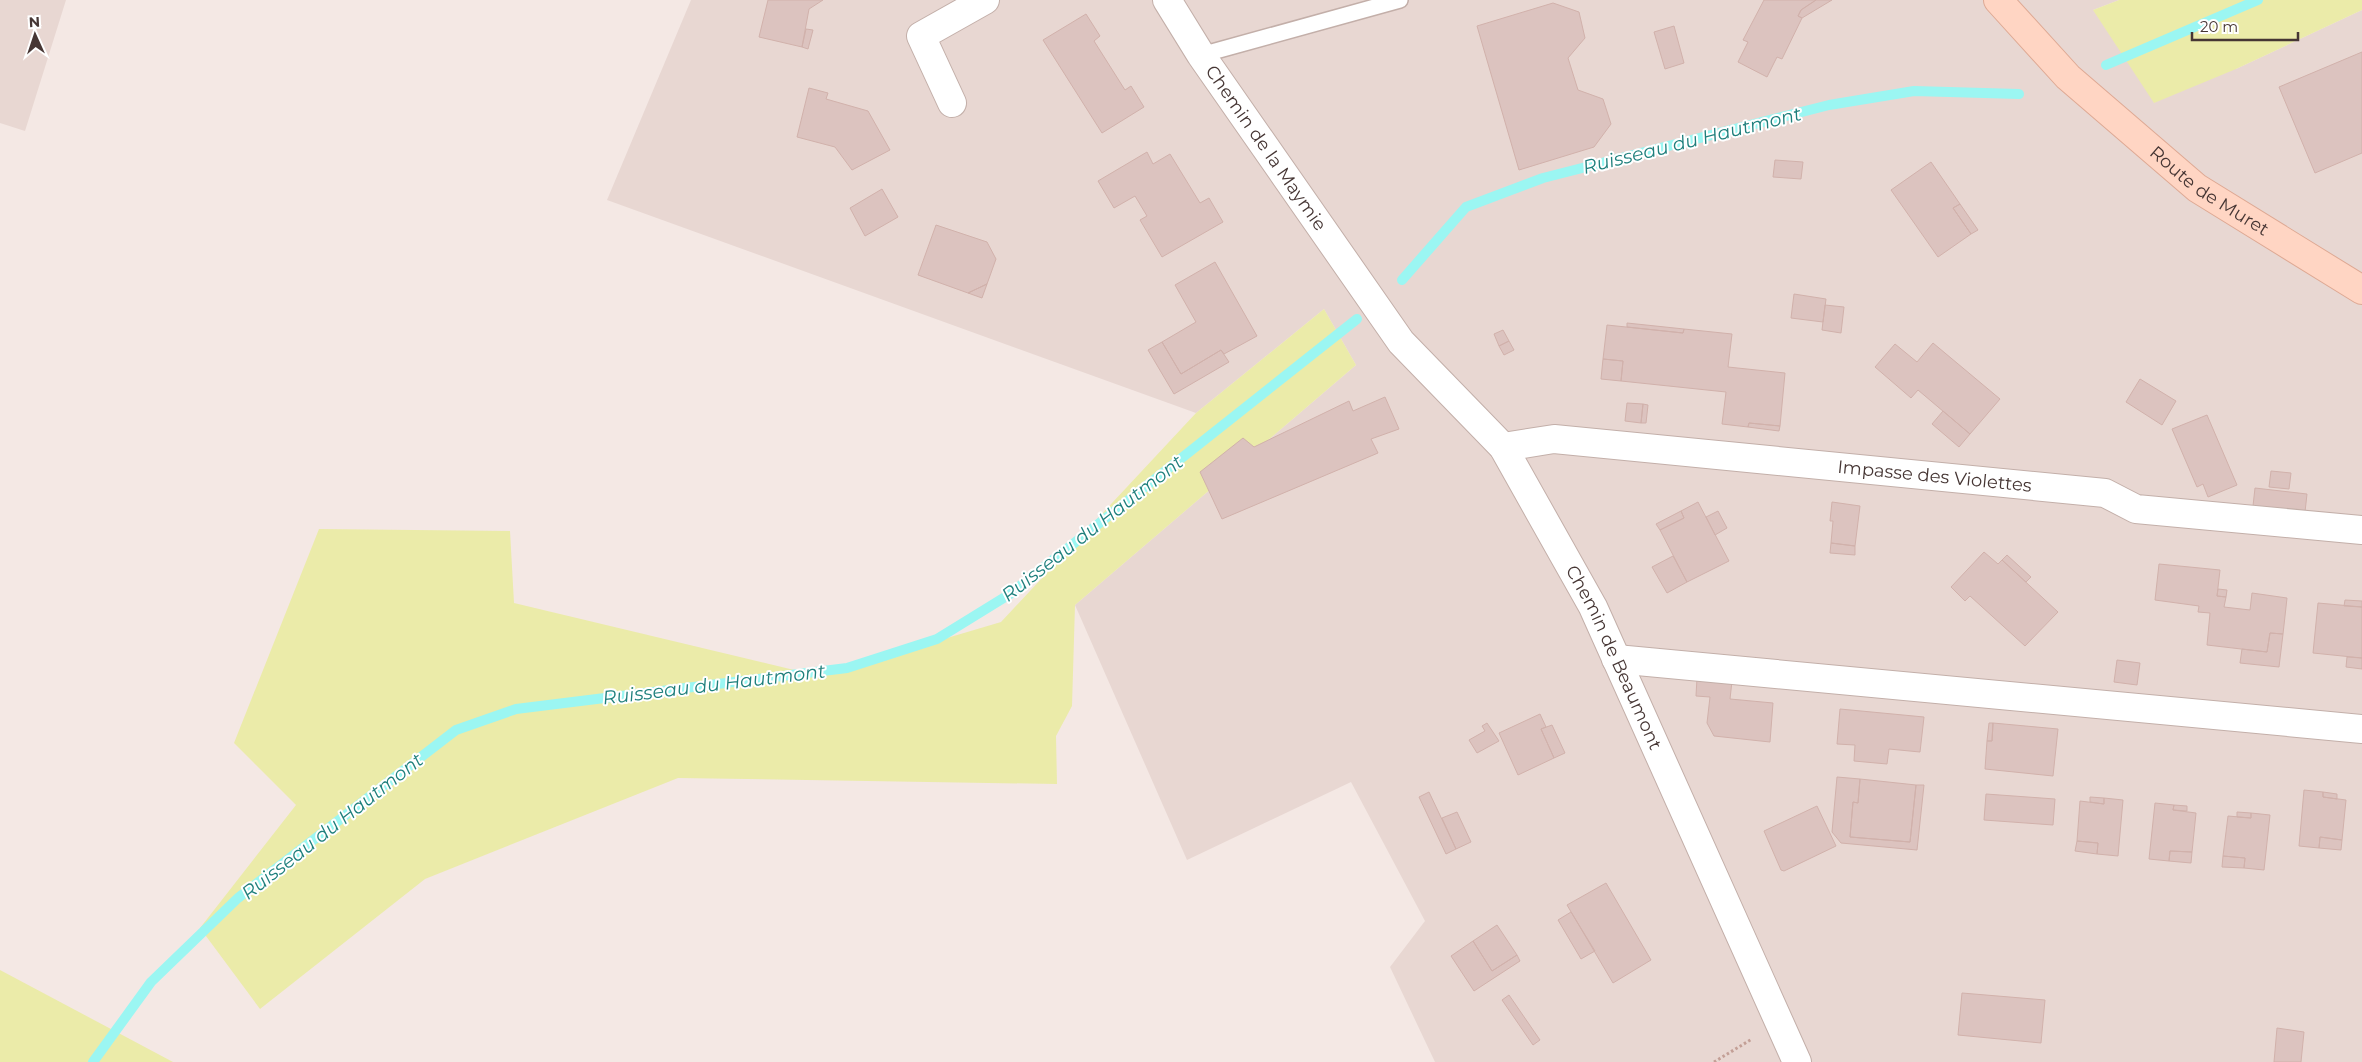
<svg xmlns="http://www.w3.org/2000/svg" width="2362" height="1062" viewBox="0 0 2362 1062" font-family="Montserrat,sans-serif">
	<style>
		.residential { fill: #e8d7d2 }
		.green { fill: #ebeba9 }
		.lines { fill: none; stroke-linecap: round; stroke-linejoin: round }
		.stream { stroke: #9bf6f2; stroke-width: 10 }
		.building { fill: #dcc3bf; stroke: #d1b1ab }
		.service-casing { stroke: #c3afa9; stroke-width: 18 }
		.minor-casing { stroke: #c3afa9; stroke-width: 30 }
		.secondary-casing { stroke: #dea994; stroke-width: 30 }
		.path { stroke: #c39f96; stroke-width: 3; stroke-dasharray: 2.5 2.5; stroke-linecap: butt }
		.service { stroke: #fff; stroke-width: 15 }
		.minor { stroke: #fff; stroke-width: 28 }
		.secondary { stroke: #ffd5c3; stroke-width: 28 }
		.labels { text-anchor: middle; stroke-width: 4; stroke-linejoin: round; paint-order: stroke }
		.street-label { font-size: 18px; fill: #463634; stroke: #fff }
		.water-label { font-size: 19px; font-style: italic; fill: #1e7f7c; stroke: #fff }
	</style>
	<rect width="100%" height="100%" fill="#f4e8e4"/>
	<!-- residential -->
	<path class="residential" d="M0 0H66L25 131 0 123Z
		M691 0H2119L2093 10 2236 69 2362 10V1062H1435L1390 967 1425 921 1351 782 1187 860 1075 605 1356 365 1324 309 1196 413 607 200Z"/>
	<!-- green -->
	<path class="green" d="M2119 0H2362V10L2236 69 2154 103 2093 10Z
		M1324 309 1356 365 1075 605 1072 706 1056 736 1057 784 678 778 425 879 260 1009 200 928 296 805 234 743 319 529 510 531 514 603 819 676 1001 622 1196 413Z
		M0 970 173 1062H0Z"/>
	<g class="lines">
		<!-- stream -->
		<path class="stream" d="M2106 65 2258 0
			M1402 280 1466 207 1543 178 1829 105 1914 91 2019 94
			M93 1062 151 982 238 898 456 730 516 709 847 668 937 639 1010 594 1357 319"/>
	</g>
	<!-- building -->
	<path class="building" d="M768 0H823L809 9 802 47 759 37Z
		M1764 0H1816L1801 10 1798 16 1802 18 1782 59 1777 57 1767 77 1738 62 1748 42 1743 40Z
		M1816 0H1832L1802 18 1798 16 1801 10Z
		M1553 3 1579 12 1585 38 1568 58 1578 90 1603 99 1611 124 1594 147 1519 170 1477 26Z
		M1086 14 1100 36 1094 41 1125 90 1131 86 1144 107 1102 133 1043 40Z
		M1674 26 1684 63 1665 69 1654 32Z
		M806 29 813 30 808 49 802 47Z
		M2362 52V153L2315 173 2279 87Z
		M809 88 828 93 826 99 868 111 890 150 852 170 835 147 797 137Z
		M1147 152 1153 164 1170 154 1200 203 1209 198 1223 222 1162 257 1140 220 1147 216 1135 196 1114 208 1098 181Z
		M1775 160 1803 162 1801 179 1773 177Z
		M1931 162 1960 204 1953 208 1971 234 1938 257 1891 190Z
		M882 189 898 217 865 236 850 208Z
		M1960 204 1978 230 1971 234 1953 208Z
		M936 225 987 242 996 259 987 284 968 293 918 275Z
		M1215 262 1257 336 1224 354 1221 350 1181 374 1162 342 1196 322 1175 285Z
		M987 284 982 298 968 293Z
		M1794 294 1826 299 1823 322 1791 318Z
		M1825 305 1844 307 1841 333 1822 330Z
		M1627 323 1684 329 1683 333 1627 327Z
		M1607 325 1683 333 1684 329 1732 334 1728 367 1785 373 1780 426 1749 423 1748 427 1722 424 1726 392 1621 381 1623 361 1603 359Z
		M1503 330 1509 341 1499 346 1494 334Z
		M1509 341 1514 350 1504 355 1499 346Z
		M1162 342 1181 374 1221 350 1229 362 1174 394 1148 350Z
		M1933 343 2000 399 1970 434 1918 390 1911 398 1875 367 1895 344 1917 362Z
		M1603 359 1623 361 1621 381 1601 379Z
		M2140 379 2176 401 2162 425 2126 402Z
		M1385 397 1399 429 1371 439 1378 453 1222 519 1200 472 1243 438 1254 447 1349 401 1353 411Z
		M1627 403 1643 404 1641 423 1625 421Z
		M1643 404 1648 405 1646 423H1641Z
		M1943 411 1970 434 1959 447 1932 424Z
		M2207 415 2237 485 2208 497 2203 484 2197 487 2172 429Z
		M1749 423 1780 426 1779 431 1748 427Z
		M2271 471 2291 473 2289 489 2269 487Z
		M2255 488 2307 494 2305 512 2253 506Z
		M1698 502 1729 561 1687 582 1660 530 1684 518 1681 511Z
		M1832 502 1860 506 1855 546 1831 543 1833 521H1830Z
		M1681 511 1684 518 1660 530 1656 524Z
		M1718 511 1727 528 1715 535 1706 517Z
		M1831 543 1855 546V555L1830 553Z
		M1984 552 1998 564 2002 560 2058 612 2025 646 1970 596 1965 601 1951 587Z
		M2007 555 2031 577 2026 582 2002 560Z
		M1673 556 1687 582 1667 593 1652 567Z
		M2159 564 2220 570 2217 596 2226 597 2224 607 2250 610 2252 593 2287 598 2283 634 2270 633 2267 652 2207 645 2210 613 2198 612 2199 606 2155 600Z
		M2218 589 2227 590 2226 597 2217 596Z
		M2345 600 2362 601V607L2344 606Z
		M2318 603 2362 607V658L2313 653Z
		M2270 633 2283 634 2279 667 2240 663 2242 649 2267 652Z
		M2347 657 2362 658V669L2346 667Z
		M2117 660 2140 663 2137 685 2114 682Z
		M1697 678 1732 681 1730 699 1773 703 1770 742 1714 736 1707 723 1710 697 1696 696Z
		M1840 709 1924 717 1920 752 1889 749 1887 764 1854 761 1855 745 1837 744Z
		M1540 714 1546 727 1541 729 1554 758 1518 775 1499 733Z
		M1487 723 1499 741 1477 753 1469 740 1485 731 1482 726Z
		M1989 723H1993L1992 741H1987Z
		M1993 723 2058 729 2053 776 1985 769 1987 741H1992Z
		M1552 725 1565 753 1554 758 1541 729Z
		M1837 777 1860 779 1858 803 1853 802 1850 837 1910 842 1916 785H1924L1917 850 1841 843 1832 832Z
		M1860 779 1916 785 1910 842 1850 837 1853 802 1858 803Z
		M2304 790 2323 792V797L2346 800 2342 840 2320 837 2319 848 2299 846Z
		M1429 792 1456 849 1446 854 1419 797Z
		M2323 792 2337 794V799L2323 797Z
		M1986 794 2055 799 2053 825 1984 820Z
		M2090 797 2104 798V804L2090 802Z
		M2104 798 2123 800 2118 856 2097 854 2098 843 2077 841 2080 801 2104 804Z
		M2155 803 2174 805 2173 810 2196 813 2192 852 2170 851 2169 861 2149 859Z
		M2174 805 2187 806V811L2173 810Z
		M1817 806 1836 846 1784 871 1781 870 1764 831Z
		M1457 812 1471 842 1456 849 1442 818Z
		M2237 812 2251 813V818L2237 817Z
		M2251 813 2270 815 2264 870 2244 868 2245 858 2223 856 2228 816 2251 818Z
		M2320 837 2342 840 2341 850 2319 848Z
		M2077 841 2098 843 2097 854 2075 851Z
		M2170 851 2192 852 2191 863 2169 861Z
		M2223 856 2245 858 2244 868 2222 867Z
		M1606 883 1651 960 1613 983 1567 905Z
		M1571 912 1595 951 1581 959 1558 920Z
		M1497 925 1517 955 1492 971 1473 941Z
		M1473 941 1492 971 1517 955 1520 961 1474 991 1451 956Z
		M1962 993 2045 1000 2041 1043 1958 1035Z
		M1509 995 1540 1040 1533 1045 1502 1000Z
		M2277 1028 2304 1032 2301 1062H2274Z"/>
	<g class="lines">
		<defs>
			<path id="service" d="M1201 55 1400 0"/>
			<g id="minor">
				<path id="s1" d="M1167 0 1201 55 1401 342 1503 447 1593 607 1797 1062"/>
				<path d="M952 103 921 36 985 0"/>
				<path id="s2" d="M1503 447 1554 439 2105 493 2136 509 2362 530"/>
				<path d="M1616 659 2362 729"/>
			</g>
			<g id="secondary">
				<path id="s3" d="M1998 0 2068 77 2197 188 2362 290"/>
			</g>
		</defs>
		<!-- service casing -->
		<use href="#service" class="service-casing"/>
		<!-- minor casing -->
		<use href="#minor" class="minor-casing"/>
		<!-- secondary casing -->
		<use href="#secondary" class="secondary-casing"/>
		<!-- path -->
		<path class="path" d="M1714 1062 1752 1039"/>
		<!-- service -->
		<use href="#service" class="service"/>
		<!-- minor -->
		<use href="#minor" class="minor"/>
		<!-- secondary -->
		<use href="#secondary" class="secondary"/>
	</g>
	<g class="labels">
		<!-- street labels -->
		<g class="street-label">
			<text dy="6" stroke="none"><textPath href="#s1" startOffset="178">Chemin de la Maymie</textPath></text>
			<text dy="6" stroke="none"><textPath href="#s3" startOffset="286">Route de Muret</textPath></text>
			<text dy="6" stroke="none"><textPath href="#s2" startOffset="434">Impasse des Violettes</textPath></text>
			<text dy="6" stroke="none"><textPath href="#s1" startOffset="799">Chemin de Beaumont</textPath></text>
		</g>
		<!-- water labels -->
		<g class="water-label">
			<text transform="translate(1692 140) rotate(-14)" y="7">Ruisseau du Hautmont</text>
			<text transform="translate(1092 528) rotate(-38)" y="7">Ruisseau du Hautmont</text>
			<text transform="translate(714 684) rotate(-7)" y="7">Ruisseau du Hautmont</text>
			<text transform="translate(332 826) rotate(-38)" y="7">Ruisseau du Hautmont</text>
		</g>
	</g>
	<!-- north arrow -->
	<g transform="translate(35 35) rotate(357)" stroke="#ffffff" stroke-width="4" paint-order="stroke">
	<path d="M0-4L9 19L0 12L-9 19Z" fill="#463634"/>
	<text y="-8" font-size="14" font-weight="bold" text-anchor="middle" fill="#463634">N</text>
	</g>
	<!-- scale -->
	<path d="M2192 32v8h106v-8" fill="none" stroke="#463634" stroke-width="2.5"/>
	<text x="2200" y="32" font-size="15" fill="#463634" stroke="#ffffff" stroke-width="4" paint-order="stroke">20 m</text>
</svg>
